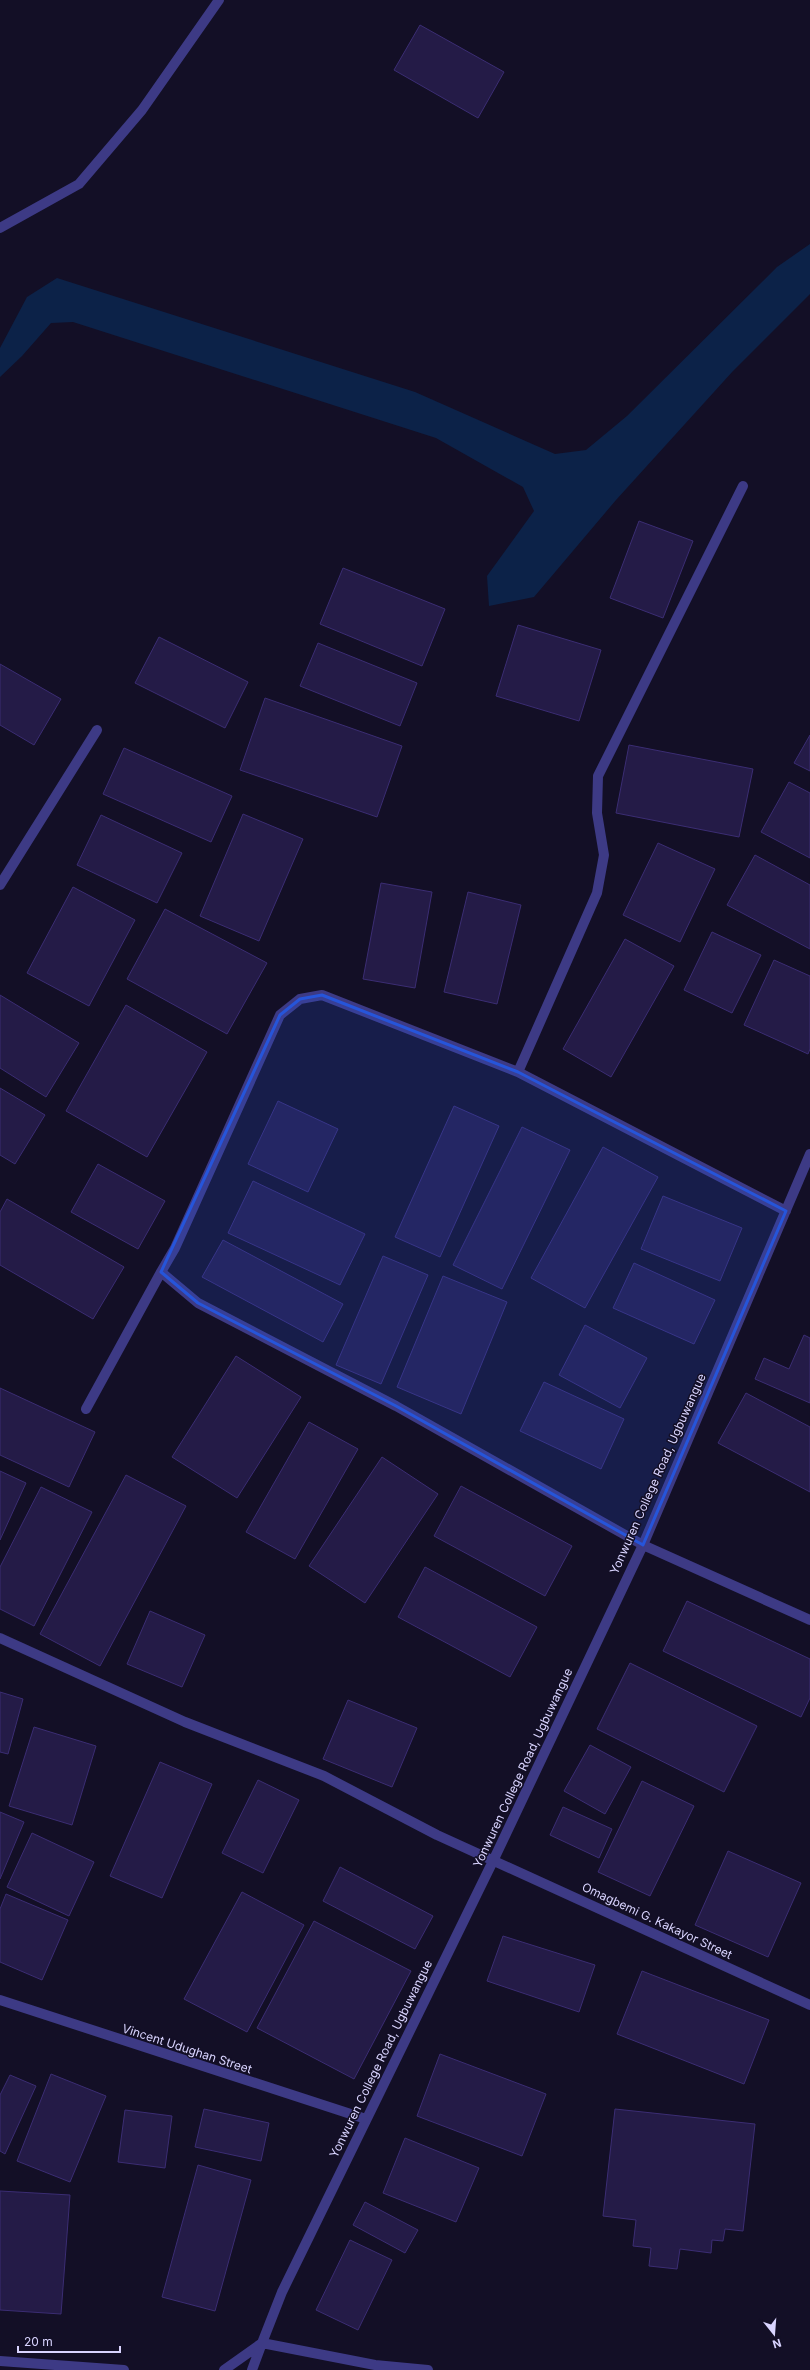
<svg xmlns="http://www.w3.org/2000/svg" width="810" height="2370" viewBox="0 0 810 2370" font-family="Inter,sans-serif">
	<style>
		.water { fill: #0c2248 }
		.building { fill: #241b47; stroke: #3b2d73 }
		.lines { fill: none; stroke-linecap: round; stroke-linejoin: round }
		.street { stroke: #3d3a85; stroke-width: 10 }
		.marked { fill: #2655da; fill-opacity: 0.2; stroke: #2655da; stroke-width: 3; stroke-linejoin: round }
		.labels { text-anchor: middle; stroke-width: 3; stroke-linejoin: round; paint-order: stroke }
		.street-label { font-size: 12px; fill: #d9d4ff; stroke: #130f26 }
	</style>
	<rect width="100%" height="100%" fill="#130f26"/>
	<!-- water -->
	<path class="water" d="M810 244V294L733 371 616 500 534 597 489 606 487 576 534 511 523 487 436 438 73 322 51 323 22 356 0 377V348L27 297 57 278 415 392 555 454 586 450 627 416 777 267Z"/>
	<!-- building -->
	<path class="building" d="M420 25 504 72 478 118 394 70Z
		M639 521 693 541 663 618 610 598Z
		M343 568 445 609 422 666 320 624Z
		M518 625 601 650 579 721 496 696Z
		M159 637 248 682 225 728 135 683Z
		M318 643 417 683 400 726 300 686Z
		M0 664 61 699 34 745 0 725Z
		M265 698 402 746 377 817 240 770Z
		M810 735V771L794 763Z
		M629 745 753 769 739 837 616 813Z
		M124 748 232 796 211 842 103 794Z
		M789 782 810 793V858L761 832Z
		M243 814 303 839 259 941 200 916Z
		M101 815 182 853 157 903 77 865Z
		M658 843 715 869 680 942 623 915Z
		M755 855 810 885V949L727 905Z
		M381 883 432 892 415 988 363 979Z
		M73 887 135 920 89 1006 27 973Z
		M468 892 521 905 497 1004 444 992Z
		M165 909 267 963 227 1034 127 979Z
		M712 932 761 955 732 1013 684 990Z
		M625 939 674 966 611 1077 563 1049Z
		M774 960 810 976V1049L808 1054 744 1025Z
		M0 995 79 1043 46 1097 0 1068Z
		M126 1005 207 1052 147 1157 66 1111Z
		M0 1088 45 1115 15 1164 0 1155Z
		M278 1101 338 1129 308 1192 248 1164Z
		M454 1106 499 1126 440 1257 395 1237Z
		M522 1127 570 1150 502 1289 453 1265Z
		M603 1147 658 1177 585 1308 531 1278Z
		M98 1164 165 1201 138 1249 71 1212Z
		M253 1181 365 1234 340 1285 228 1233Z
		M663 1196 742 1228 720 1281 641 1249Z
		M7 1199 124 1267 93 1319 0 1265V1212Z
		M223 1240 343 1304 323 1342 202 1277Z
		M383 1256 428 1275 381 1384 336 1365Z
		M634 1263 715 1300 694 1344 613 1308Z
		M443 1276 507 1302 461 1414 397 1387Z
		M585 1325 647 1358 620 1408 559 1375Z
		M804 1335 810 1338V1403L755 1379 764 1358 789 1369Z
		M236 1356 301 1397 237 1498 172 1457Z
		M544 1382 624 1419 601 1469 520 1431Z
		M0 1388 95 1432 69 1487 0 1455Z
		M746 1393 810 1427V1492L718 1443Z
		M309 1422 358 1449 295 1559 246 1532Z
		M382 1457 438 1494 365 1603 309 1566Z
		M0 1471 26 1483 0 1540Z
		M126 1475 186 1506 100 1666 40 1634Z
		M461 1486 572 1546 545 1596 434 1536Z
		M41 1487 92 1512 34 1626 0 1609V1567Z
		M425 1567 537 1627 510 1677 398 1617Z
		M687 1601 810 1659V1698L801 1717 663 1651Z
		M150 1611 205 1635 182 1687 127 1664Z
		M630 1663 757 1726 724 1792 597 1729Z
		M0 1692 23 1699 8 1754 0 1752Z
		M348 1700 417 1728 392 1787 323 1759Z
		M34 1727 96 1746 72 1825 9 1806Z
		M590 1745 631 1767 605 1814 564 1791Z
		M160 1762 212 1784 162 1898 110 1876Z
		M258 1780 299 1800 263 1873 222 1853Z
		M642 1781 694 1806 650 1896 598 1872Z
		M563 1807 612 1829 599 1858 550 1835Z
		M0 1812 24 1822 0 1879Z
		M32 1833 94 1862 69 1916 7 1887Z
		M728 1851 801 1883 768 1957 695 1925Z
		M340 1867 433 1916 415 1949 323 1901Z
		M242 1892 304 1925 247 2032 184 1999Z
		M6 1894 68 1920 42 1980 0 1962V1909Z
		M314 1921 411 1971 354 2079 257 2028Z
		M503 1936 595 1965 579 2012 487 1981Z
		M642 1971 769 2020 744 2084 617 2034Z
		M440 2054 546 2094 522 2156 417 2116Z
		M51 2074 106 2096 70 2182 17 2161Z
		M10 2075 36 2086 5 2154 0 2151V2095Z
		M204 2109 269 2123 261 2161 195 2147Z
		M615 2109 755 2124 743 2231 725 2229 723 2241 712 2240 711 2253 680 2249 677 2269 649 2266 651 2248 633 2246 636 2220 603 2216Z
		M125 2110 172 2116 165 2168 118 2162Z
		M405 2138 479 2168 456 2222 383 2193Z
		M198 2165 251 2180 215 2311 162 2297Z
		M0 2191 70 2195 61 2314 0 2310Z
		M365 2202 418 2230 405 2253 353 2225Z
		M350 2240 392 2260 358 2330 316 2310Z"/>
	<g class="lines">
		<!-- street -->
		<path class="street" d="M0 228 79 184 142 110 219 0
			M0 885 97 730
			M518 1072 597 893 604 855 597 813 598 776 743 486
			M786 1211 518 1072 322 995 300 999 280 1015 175 1248 161 1272 198 1303 396 1406 643 1545 810 1620
			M86 1409 161 1272
			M0 1638 185 1722 324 1776 437 1835 810 2005
			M0 2000 366 2119
			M0 2361 124 2370
			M224 2370 262 2343 282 2292 494 1859 643 1545 810 1154
			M252 2370 262 2343 375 2365 428 2370"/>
	</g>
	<!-- marked area -->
	<path class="marked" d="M322 995 518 1072 786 1211 643 1545 396 1406 198 1303 161 1272 280 1015 300 999Z"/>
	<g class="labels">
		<!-- street labels -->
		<g class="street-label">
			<text transform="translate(658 1474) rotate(-66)" y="4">Yonwuren College Road, Ugbuwangue</text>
			<text transform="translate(523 1768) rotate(-65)" y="4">Yonwuren College Road, Ugbuwangue</text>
			<text transform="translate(657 1921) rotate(25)" y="4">Omagbemi G. Kakayor Street</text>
			<text transform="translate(187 2049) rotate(18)" y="4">Vincent Udughan Street</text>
			<text transform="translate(381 2059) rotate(-64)" y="4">Yonwuren College Road, Ugbuwangue</text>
		</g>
	</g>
	<!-- north arrow -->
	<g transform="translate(774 2334) rotate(163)" stroke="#130f26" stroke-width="3" paint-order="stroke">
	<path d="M0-3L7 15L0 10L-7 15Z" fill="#d9d4ff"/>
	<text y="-6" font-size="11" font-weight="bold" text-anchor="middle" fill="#d9d4ff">N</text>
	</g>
	<!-- scale -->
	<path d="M18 2346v6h102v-6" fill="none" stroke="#d9d4ff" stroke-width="2"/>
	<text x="24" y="2346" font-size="12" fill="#d9d4ff" stroke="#130f26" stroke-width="3" paint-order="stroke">20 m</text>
</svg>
